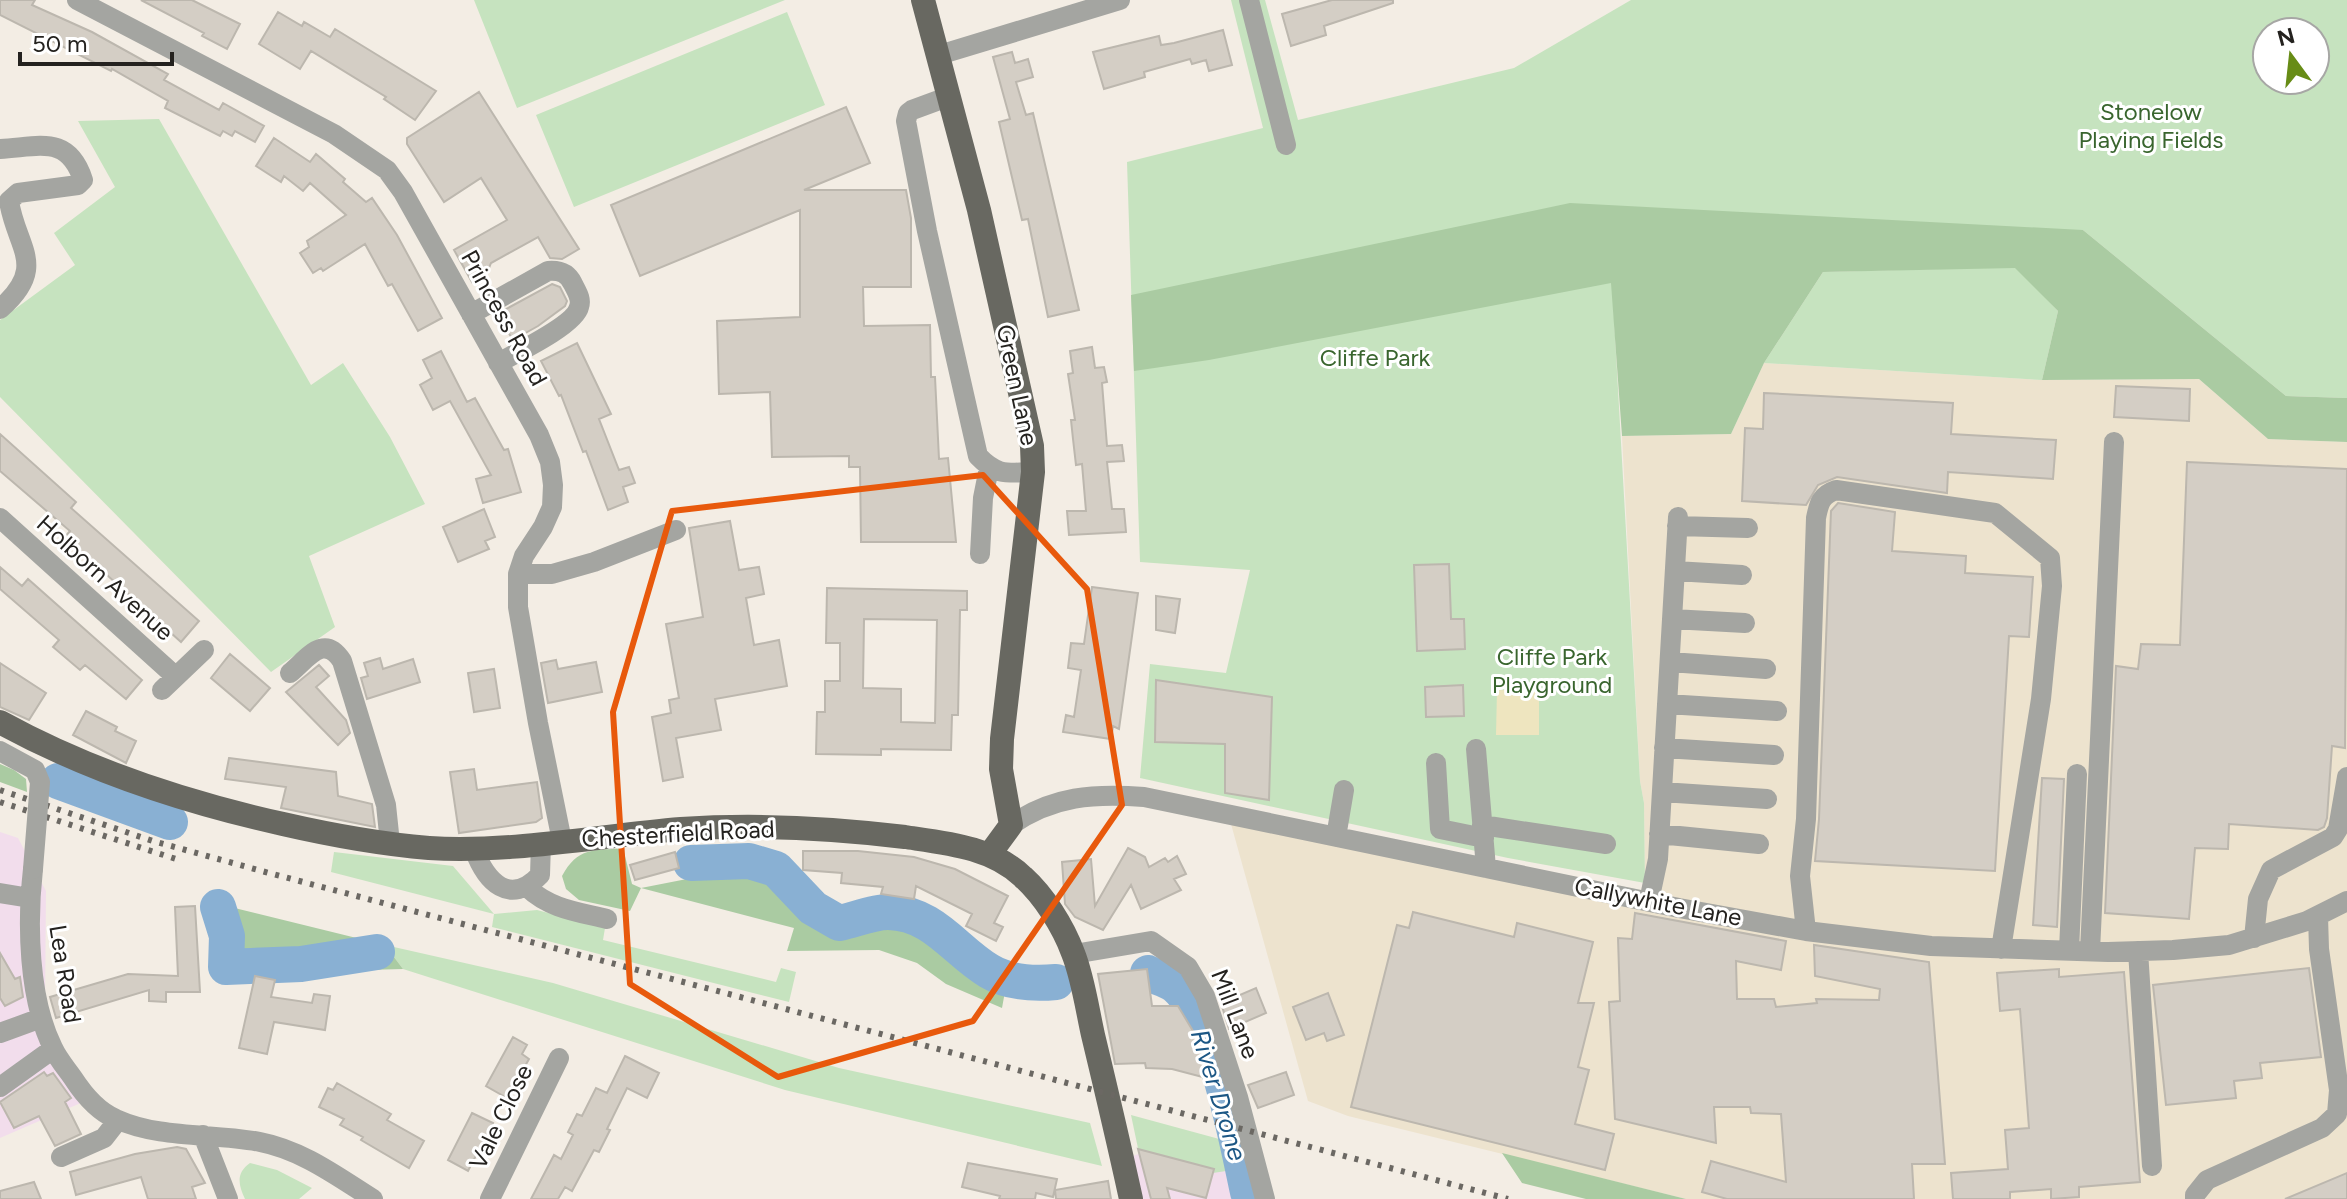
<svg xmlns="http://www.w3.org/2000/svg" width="2347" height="1199" viewBox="0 0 2347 1199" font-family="Figtree,sans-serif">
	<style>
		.commercial { fill: #f2ddec }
		.industrial { fill: #ede3ce }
		.green { fill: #c6e3bf; fill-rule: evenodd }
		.forest { fill: #aacba2 }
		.sand { fill: #eee5bf }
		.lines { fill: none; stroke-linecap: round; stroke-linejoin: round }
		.river { stroke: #89b0d3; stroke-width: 36 }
		.building { fill: #d4cec5; stroke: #bcb7ae; stroke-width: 2; fill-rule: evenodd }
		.minor { stroke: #a4a5a1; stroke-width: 20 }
		.major { stroke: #686861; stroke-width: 24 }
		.rail { stroke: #6b6863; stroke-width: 6; stroke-dasharray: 4 8; stroke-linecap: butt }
		.minor-bridge { stroke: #a4a5a1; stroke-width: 20 }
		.marked { fill: none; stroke: #e8590c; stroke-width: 6; stroke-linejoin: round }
		.labels { text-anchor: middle; stroke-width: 6; stroke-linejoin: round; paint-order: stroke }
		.park-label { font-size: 24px; fill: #39652e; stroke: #fff }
		.street-label { font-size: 24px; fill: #24221f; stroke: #fff }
		.water-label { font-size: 26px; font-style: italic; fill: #1c5785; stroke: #fff }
	</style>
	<rect width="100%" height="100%" fill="#f3ede4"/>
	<!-- commercial -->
	<path class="commercial" d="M0 832 18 838 46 891 45 1005 83 1102 0 1138Z
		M1146 1151 1214 1169 1252 1167 1257 1199H1122L1115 1163Z"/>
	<!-- industrial -->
	<path class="industrial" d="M1764 363 2042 380 2199 379 2268 439 2347 442V1199H1686L1348 1116 1308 1101 1226 806 1650 892 1645 883 1644 803 1640 781 1622 436 1731 434Z"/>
	<!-- green -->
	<path class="green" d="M474 0H785L517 108Z
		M1231 0H1265L1298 120 1514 68 1631 0H2347V398L2286 396 2083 230 1612 282 1640 781 1644 803 1645 883 1508 858 1140 778 1150 664 1226 673 1250 570 1140 562 1127 162 1263 128ZM2267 32H2315V80H2267Z
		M787 12 825 105 574 207 536 115Z
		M159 119 311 385 343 363 390 437 425 504 309 556 335 627 271 672 0 397V320L75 265 54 233 115 187 78 121Z
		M2016 267 2058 311 2042 380 1764 363 1823 272Z
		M334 852 453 866 494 914 537 910 605 928 603 940 776 982 781 968 796 972 789 1002 492 927 494 914 331 872Z
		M385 945 553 983 839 1068 1090 1123 1102 1166 785 1090 403 969Z
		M1131 1115 1245 1146 1252 1167 1213 1173 1214 1169 1147 1151 1139 1153Z
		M250 1163 277 1170 312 1188 299 1199H245C238 1184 236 1173 250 1163Z"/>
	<!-- forest -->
	<path class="forest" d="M1570 203 2083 230 2286 396 2347 398V442L2268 439 2199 379 2042 380 2058 311 2015 268 1823 272 1764 363 1731 434 1622 436 1611 283 1209 360 1134 371 1131 295Z
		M0 764 14 770 26 779 27 792 0 782Z
		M623 848 632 884 641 888 692 878 691 863 749 861 776 869 813 908 839 923 887 912 915 917 942 930 962 950 1010 964 1002 1008 946 984 917 963 879 950 787 951 794 928 641 888 630 911 579 900 566 889 562 876C578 847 592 851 623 848Z
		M210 902 385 945 403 969 217 974Z
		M1502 1153 1686 1199H1586L1522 1183Z"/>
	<!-- sand -->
	<path class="sand" d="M1497 690 1539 691V735H1496Z"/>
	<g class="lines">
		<!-- river -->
		<path class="river" d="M58 781 170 822
			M691 863 749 861 776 869 813 908 839 923C854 920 873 912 888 912 934 913 954 950 989 971 1009 983 1034 984 1056 982
			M218 907 227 936 226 967 301 964 377 952
			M1148 973C1156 977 1169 980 1176 986 1215 1020 1237 1141 1248 1192"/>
	</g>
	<!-- building -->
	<path class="building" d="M0 0H35L32 5 92 32 168 74 164 80 219 110 223 103 264 126 255 142 235 131 232 136 223 131 220 136 165 108 168 101 112 69 111 71 0 15Z
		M141 0H192L240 24 227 49 202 36 204 33Z
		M1332 0H1393V3L1324 26 1326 35 1291 46 1282 14Z
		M278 12 302 26 304 22 330 37 335 29 436 91 415 120 384 99 386 97 311 51 300 69 259 44Z
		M1223 30 1232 65 1209 71 1206 60 1192 64 1190 59 1144 72 1145 77 1104 89 1093 52 1159 36 1161 45 1174 43Z
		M1012 52 1015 63 1028 59 1033 77 1016 82 1026 115 1033 113 1079 310 1048 317 1028 219 1022 220 999 122 1010 119 993 57Z
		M479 92 579 249 562 259 550 258 538 237 491 263 487 273 472 282 454 250 507 220 481 178 444 202 407 144V138Z
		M846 107 870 163 804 190H906L911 218V287H863L864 326 930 325 931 377H935L939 459 948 458 956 542H861L860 467H849V456L772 457 770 392 719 394 717 321 800 317V210L640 276 611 205Z
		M274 138 310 162 316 154 345 179 343 182 366 202 372 198 397 235 442 318 418 331 392 284 388 286 365 244 323 271 321 268 313 273 300 253 309 247 307 241 346 215 310 183 303 191 284 176 281 182 256 166Z
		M552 284 560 287 567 301 565 306 538 326 513 340 497 314Z
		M577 343 611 414 599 419 619 470 629 467 635 483 623 487 628 502 608 510 586 451 583 452 561 395 559 396 541 361Z
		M1092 347 1095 368 1104 367 1107 382 1102 383 1107 446 1122 445 1124 461 1107 462 1112 509H1124L1126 532 1069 535 1067 511H1086L1082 464 1076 465 1073 439 1071 420H1075L1068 374 1073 373 1070 351Z
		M441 351 467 402 475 398 504 450 508 449 521 492 483 503 476 479 491 475 450 401 433 410 420 385 432 378 423 360Z
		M2116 386 2190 389 2189 421 2114 417Z
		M1764 393 1953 403 1951 434 2056 440 2053 479 1948 472 1947 493 1837 477 1818 485 1806 505 1742 501 1745 428 1763 429Z
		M0 434 76 502 71 508 199 621 181 642 65 537 70 531 0 471Z
		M2187 462 2347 469 2345 748 2332 746 2327 818 2324 827 2318 830 2229 824 2228 849 2195 848 2189 919 2105 913 2116 666 2138 669 2141 644 2180 645Z
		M1838 503 1895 512 1892 551 1966 556 1965 573 2033 577 2029 637 2009 636 1995 871 1815 861 1819 819 1831 511Z
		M484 509 495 537 485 541 489 549 458 562 443 527Z
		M730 521 739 570 759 567 764 594 746 598 754 645 779 640 787 686 715 699 721 730 676 738 683 777 663 781 652 717 671 713 669 700 679 698 666 624 703 617 689 528Z
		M1449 564 1451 619H1464L1465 649 1417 651 1414 565Z
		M0 567 22 586 28 579 142 680 126 699 85 665 80 670 53 647 59 640 0 589Z
		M1092 587 1138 593 1119 729 1113 726 1111 739 1063 732 1066 715 1074 717 1081 670 1068 668 1071 643 1084 644Z
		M827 588 967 591V610H960L958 715H952L951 750 881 749V755L816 754 817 712H825V681H840V643H826ZM864 619 937 620 935 723 901 722V689L863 688Z
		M1156 596 1180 599 1175 633 1156 630Z
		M230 654 270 688 250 711 211 678Z
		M380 658 383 669 413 659 420 682 367 699 361 678 368 676 364 663Z
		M556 660 558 669 596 662 602 692 548 703 541 663Z
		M0 663 46 693 29 720 0 707Z
		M319 665 329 676 316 687 346 720 350 733 338 745 286 692Z
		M494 669 500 708 474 712 468 673Z
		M1156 680 1272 697 1269 800 1225 793V744L1155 742Z
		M1463 685 1464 716 1426 717 1425 687Z
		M86 711 117 727 115 731 136 741 126 763 73 735Z
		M229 758 336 772 338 796 372 804 375 827 281 808 286 787 225 779Z
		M474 769 477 790 537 782 542 818 536 822 459 833 450 772Z
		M2042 778 2064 779 2057 927 2033 925Z
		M1128 848 1145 857 1149 867 1165 858 1168 862 1177 856 1186 874 1174 879 1181 890 1141 909 1131 885 1103 930 1075 917 1065 904 1062 862 1091 859 1095 906Z
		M803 851H858L914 857 955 869 1008 896 994 923 1003 927 996 941 966 926 972 914 916 886 914 899 881 894 883 887 841 883 842 873 803 870Z
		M675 852 679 868 635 880 630 865Z
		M195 906 200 992H166V1002L149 1001V990L56 1018 50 997 128 974 178 976 175 907Z
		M1413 912 1514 937 1517 923 1593 942 1578 1003H1594L1578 1067 1589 1070 1575 1124 1614 1134 1605 1170 1351 1107 1397 925 1409 928Z
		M1635 913 1786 941 1781 970 1736 961 1737 999H1774L1776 1007 1817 1003 1816 999 1879 1000 1880 989 1815 976 1814 945 1929 962 1945 1164H1912L1914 1199H1727L1702 1192 1711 1161 1786 1182 1781 1114 1751 1113 1750 1107H1714L1716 1143 1615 1119 1609 1002 1620 1001 1618 938 1632 939Z
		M0 953 15 979 20 977 23 997 5 1006 0 998Z
		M2309 968 2321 1057 2260 1063 2262 1078 2234 1081 2236 1098 2166 1105 2153 985Z
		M1147 969 1152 1006H1178L1196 1036 1214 1080 1172 1069 1146 1068 1145 1063 1115 1064 1098 974Z
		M2059 969V977L2124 972 2140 1182 2079 1187V1197L2051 1199V1189L2010 1192V1199H1953L1951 1173 2008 1169 2005 1130 2029 1128 2020 1009 2000 1011 1997 973Z
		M255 976 275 980 271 997 312 1003 314 994 330 996 325 1030 274 1022 267 1054 239 1048Z
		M1256 988 1266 1013 1229 1029 1221 1003Z
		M1328 993 1344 1035 1327 1041 1324 1033 1306 1040 1293 1007Z
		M513 1037 527 1045 522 1054 529 1059 507 1098 486 1086Z
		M625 1056 659 1073 647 1098 627 1088 607 1129 610 1130 599 1152 594 1150 572 1191 565 1187 558 1199H531L554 1155 561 1159 573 1135 568 1132 577 1114 582 1116 596 1088 607 1093Z
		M44 1072 47 1076 53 1073 71 1098 65 1102 81 1134 55 1146 39 1116 14 1128 0 1102Z
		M1286 1072 1294 1095 1258 1108 1248 1085Z
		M337 1083 391 1114 387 1120 424 1141 409 1168 361 1140 363 1137 340 1125 344 1119 319 1107 328 1088 333 1090Z
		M472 1113 493 1123 468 1171 448 1160Z
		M177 1147 186 1149 205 1183 192 1187 196 1199H148L141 1177 76 1195 70 1172 135 1154Z
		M1138 1149 1214 1169 1206 1198 1167 1188 1170 1199H1151Z
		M968 1163 1057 1179 1053 1197 1036 1193 1035 1199H999L1000 1196 962 1187Z
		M2347 1173V1199H2285Z
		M1108 1181 1111 1199H1056L1055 1190Z
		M34 1182 41 1199H0V1191Z"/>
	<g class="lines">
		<!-- minor -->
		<path class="minor" d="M77 0 334 134 387 170 403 192 539 435 550 462 553 485 552 507 543 527 524 556 518 574V607L538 723 562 841
			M1249 0 1286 145
			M939 55 1120 0
			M950 96 912 110 908 113 906 121 927 231 978 456C997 476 1007 473 1033 472
			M0 149C39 147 68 134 83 180L78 185 18 193 9 201C16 248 49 266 0 309
			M471 314 548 271C560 270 568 273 573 284 577 292 582 299 579 307 575 325 516 353 498 363
			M0 518 175 676
			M1677 526 1748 528
			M980 554 983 498 989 468
			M1675 571 1742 575
			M518 574H552L594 562 676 530
			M1672 619 1745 623
			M1670 662 1766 669
			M290 673C308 658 324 633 342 661L386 805 390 843
			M162 690 204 650
			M1667 704 1777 711
			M1664 748 1774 755
			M1476 749 1486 868
			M1436 763 1440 829 1484 838
			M1662 792 1767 799
			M1011 825C1053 796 1094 793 1144 797L1679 908 1806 931 1931 946 2108 952 2173 950 2229 945 2307 921 2347 901
			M1482 825 1606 844
			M1659 834 1759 844
			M1336 837 1344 790
			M474 849C486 882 510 907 540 875L541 843
			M33 869C27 923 28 998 53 1048 58 1059 66 1068 73 1078 84 1095 97 1111 116 1119 160 1139 213 1133 260 1142 302 1150 338 1177 373 1199
			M528 888C550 909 579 912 607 919
			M0 893 30 898
			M1649 901 1658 859 1678 517
			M1806 931 1800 876 1806 819 1816 518C1819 503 1821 495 1836 490L1995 513 2050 558 2052 586 2041 699 2001 949
			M2254 938 2258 899 2271 870 2333 837 2338 829 2347 777
			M2069 950 2077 774
			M2090 951 2114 442
			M2138 951 2152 1166
			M1074 954 1151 941 1188 967 1205 996 1238 1097 1265 1199
			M0 1033 41 1018
			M0 1087 53 1049
			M203 1135 228 1199
			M61 1157 104 1138 118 1120
			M490 1199 559 1058
			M2195 1199V1195L2207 1180 2322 1128 2337 1114 2339 1090 2319 949 2318 916"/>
		<!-- major -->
		<path class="major" d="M923 0 979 210 1032 446 1033 472 1002 739 1001 769 1011 825 989 855
			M0 722C89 771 184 802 283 824 331 835 380 844 429 848 512 853 598 836 681 829 755 824 832 828 905 837 946 843 992 847 1023 877 1044 896 1063 926 1073 953 1083 978 1087 1008 1093 1035 1106 1089 1119 1144 1131 1199"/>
		<!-- rail -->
		<path class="rail" d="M0 790 153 841 269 873 1508 1199
			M0 802 179 860"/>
		<!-- minor-bridge -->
		<path class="minor-bridge" d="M0 751 35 770 40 782 33 869"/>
	</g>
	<!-- marked area -->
	<path class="marked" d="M983 475 1087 589 1122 805 973 1021 778 1077 630 984 613 712 672 511Z"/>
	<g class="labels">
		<!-- park labels -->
		<g class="park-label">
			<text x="2151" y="120">Stonelow<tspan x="2151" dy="28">Playing Fields</tspan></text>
			<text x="1375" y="366">Cliffe Park</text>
			<text x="1552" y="665">Cliffe Park<tspan x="1552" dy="28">Playground</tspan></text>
		</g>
		<!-- street labels -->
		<g class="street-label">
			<text transform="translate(504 318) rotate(61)" y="8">Princess Road</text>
			<text transform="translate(1017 385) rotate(78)" y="8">Green Lane</text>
			<text transform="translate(105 578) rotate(42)" y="8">Holborn Avenue</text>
			<text transform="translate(678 834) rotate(-3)" y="8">Chesterfield Road</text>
			<text transform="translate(1658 902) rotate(11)" y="8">Callywhite Lane</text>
			<text transform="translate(65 974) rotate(81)" y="8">Lea Road</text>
			<text transform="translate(1235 1014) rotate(69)" y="8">Mill Lane</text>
			<text transform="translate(501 1117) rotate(-64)" y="8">Vale Close</text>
		</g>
		<!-- water labels -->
		<g class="water-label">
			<text transform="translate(1219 1095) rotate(73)" y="9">River Drone</text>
		</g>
	</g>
	<!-- north arrow -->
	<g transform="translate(2291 56) rotate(345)"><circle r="38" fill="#ffffff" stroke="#a7a7a5" stroke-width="2"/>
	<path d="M0-6L14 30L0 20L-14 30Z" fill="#678c16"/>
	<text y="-12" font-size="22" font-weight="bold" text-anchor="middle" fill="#24221f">N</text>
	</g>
	<!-- scale -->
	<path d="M20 52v12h152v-12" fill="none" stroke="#24221f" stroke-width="4"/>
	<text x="32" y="52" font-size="24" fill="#24221f" stroke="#ffffff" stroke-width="6" paint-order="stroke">50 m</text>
</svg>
